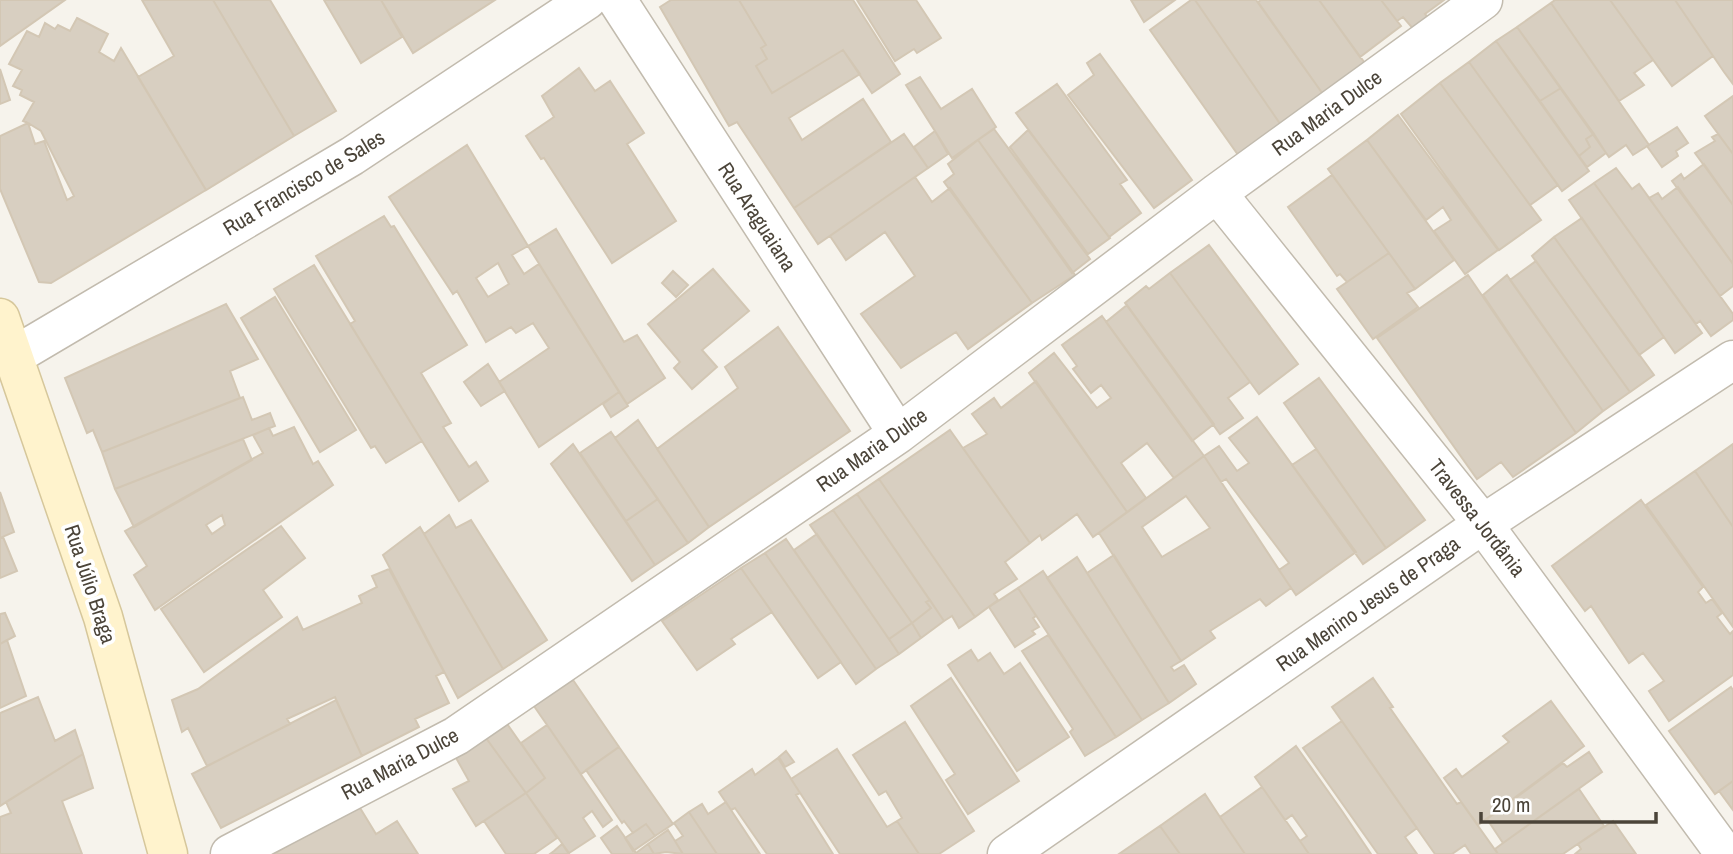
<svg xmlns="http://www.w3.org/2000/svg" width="1733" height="854" viewBox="0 0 1733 854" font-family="'Archivo Narrow',sans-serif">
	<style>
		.building { fill: #d8cfc1; stroke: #d3c7b4; stroke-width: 2; fill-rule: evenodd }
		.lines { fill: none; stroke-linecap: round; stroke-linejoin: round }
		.street-casing { stroke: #c2bbae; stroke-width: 41 }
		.secondary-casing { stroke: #d6c79b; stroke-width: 41 }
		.street { stroke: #fff; stroke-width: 38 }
		.secondary { stroke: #fff3cd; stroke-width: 38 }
		.labels { text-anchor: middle; stroke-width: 7; stroke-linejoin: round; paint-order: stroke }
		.street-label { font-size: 21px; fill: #4b4439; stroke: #fff }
	</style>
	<rect width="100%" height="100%" fill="#f6f3ec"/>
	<!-- building -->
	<path class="building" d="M0 0H65L0 46Z
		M142 0H213L294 136 206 190 138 77 174 56Z
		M213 0H270L336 111 294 136Z
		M324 0H381L402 37 361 63Z
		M381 0H495L413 53Z
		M671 0H739L766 45 761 48 767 59 756 66 772 93 843 50 860 74 789 118 802 140 863 99 891 142 794 208 737 122 729 126 660 7Z
		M739 0H853L900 74 872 93 843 50 772 93 756 66 767 59 761 48 766 45Z
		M857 0H916L941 38 917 53 914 49 895 61Z
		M1131 0H1175L1144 22Z
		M1191 0H1195L1283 128 1241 159 1150 30Z
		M1195 0H1256L1325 97 1283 128Z
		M1261 0H1319L1367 66 1325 97 1258 2Z
		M1319 0H1381L1401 26 1360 57Z
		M1381 0H1444L1425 14 1430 20 1415 31 1403 17 1397 21Z
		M1555 0H1610L1653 60 1634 73 1644 85 1619 101 1551 3Z
		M1610 0H1675L1713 56 1672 86Z
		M1675 0H1733V84L1724 72Z
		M1551 3 1649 145 1633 155 1626 145 1609 157 1517 27Z
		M77 18 108 34 99 52 114 61 121 48 206 190 51 283 39 282 0 189V136L28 123 23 121 34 102 20 95 22 90 13 86 22 70 9 64 27 31 39 37 45 23 55 29 58 25 70 31ZM28 123 41 131 74 196 67 200 44 141 35 144Z
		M1517 27 1561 88 1540 101 1496 41Z
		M1496 41 1589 171 1562 191 1469 62Z
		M1100 54 1192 180 1154 208 1068 95 1094 75 1087 63Z
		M1469 62 1558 185 1530 205 1440 83Z
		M579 68 595 91 610 81 644 133 627 144 676 221 612 263 544 158 541 159 526 136 554 117 542 96Z
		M0 69 10 100 0 104Z
		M920 77 941 109 972 89 996 127 952 158 906 85Z
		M1440 83 1541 220 1499 250 1401 114Z
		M1057 84 1127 180 1120 184 1141 213 1109 237 1016 113Z
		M1561 88 1594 134 1586 139 1590 147 1579 156 1540 101Z
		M1733 96V154L1705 116Z
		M1398 115 1498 250 1465 274 1434 231 1451 220 1443 207 1426 220 1367 140Z
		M1677 127 1688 143 1676 151 1678 156 1662 167 1647 146Z
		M994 129 1090 259 1072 273 978 140Z
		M1028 130 1110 238 1088 254 1010 147Z
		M935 131 948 154 928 168 914 147Z
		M904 134 928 168 818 244 794 208Z
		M1594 134 1606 153 1587 167 1579 156 1590 147 1586 139Z
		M1718 134 1733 154V205L1695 153 1715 141 1712 137Z
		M978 140 1075 275 1032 303 944 182 954 174 948 164Z
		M1367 140 1454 260 1415 289 1328 169Z
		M467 145 528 246 512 255 524 274 539 264 619 392 539 447 499 382 549 348 533 323 516 333 511 327 486 342 457 291 453 294 389 197ZM498 263 509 284 488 297 476 278Z
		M1704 164 1733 205V264L1672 181 1681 174 1684 179Z
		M1616 168 1632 189 1639 184 1733 314V320L1711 336 1700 321 1696 324 1594 183Z
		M1332 175 1389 253 1347 282 1340 274 1337 276 1288 207Z
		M915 177 932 202 950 188 1032 303 968 349 956 332 901 368 861 314 915 276 885 232 846 260 830 236Z
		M1594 183 1702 333 1675 353 1569 200Z
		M1678 187 1733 264V286L1720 296 1649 198 1658 193 1662 199Z
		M384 216 391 227 394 226 467 345 421 373 451 423 443 427 469 467 476 462 488 481 459 501 350 324 355 321 316 256Z
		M1582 218 1664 337 1639 355 1554 237Z
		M556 229 624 342 637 335 665 378 627 404 528 246Z
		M1554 237 1654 375 1630 392 1532 256Z
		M1209 245 1298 364 1259 394 1170 273Z
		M1389 253 1415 289 1407 293 1418 307 1373 339 1337 289Z
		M1536 261 1630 392 1603 411 1510 280Z
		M314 265 422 441 386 463 375 446 371 448 274 289Z
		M713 269 749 311 702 350 717 367 692 389 674 368 680 362 648 324Z
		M673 271 688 285 676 297 662 283Z
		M1170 273 1250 382 1228 398 1243 418 1220 434 1125 303 1146 286 1149 289Z
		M1468 275 1576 433 1513 477 1501 462 1477 479 1377 338Z
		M1507 275 1603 411 1576 433 1483 295Z
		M275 297 356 430 320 452 241 318Z
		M226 304 258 359 230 371 240 398 102 452 93 430 87 433 65 378Z
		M1127 305 1214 424 1192 441 1106 322Z
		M1102 316 1204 456 1174 478 1147 443 1121 463 1146 498 1127 512 1029 373 1054 353 1097 408 1111 398 1101 385 1091 393 1073 369 1077 366 1062 345Z
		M778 327 850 431 709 527 657 449 738 388 725 367Z
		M488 364 505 391 481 406 464 382Z
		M1319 378 1425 520 1386 548 1284 403Z
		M1036 381 1127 512 1093 537 1077 514 1042 540 1040 535 1030 543 963 448 987 434 972 414 994 398 1001 408Z
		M619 392 628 406 611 417 603 404Z
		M243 397 252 420 270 413 275 426 115 489 102 452Z
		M1257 417 1356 552 1296 595 1279 570 1289 563 1226 479 1221 482 1204 456 1219 446 1237 471 1249 463 1229 438Z
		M638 420 709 527 688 543 615 438Z
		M294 427 313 464 318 461 333 485 155 610 134 575 147 566 125 531 263 453 253 435 269 428 273 436ZM222 515 225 525 212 534 206 525Z
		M950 430 1030 543 1005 562 1017 579 994 594 998 600 975 617 879 479Z
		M611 432 658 499 626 521 580 453Z
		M243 439 252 460 134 527 115 489Z
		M573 444 655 565 632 581 551 464Z
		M1733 444V527L1695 471Z
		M1316 449 1386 548 1363 564 1292 465Z
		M1204 456 1291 588 1266 606 1260 599 1210 631 1215 638 1181 661 1099 533ZM1186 496 1210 528 1162 557 1142 527Z
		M1695 471 1733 527V627L1646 505Z
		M879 479 975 617 959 628 952 616 944 621 857 494Z
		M0 492 14 532 0 538Z
		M857 494 930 600 926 602 931 608 912 623 833 510Z
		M658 499 688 543 655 565 626 521Z
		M1641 500 1703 587 1698 592 1706 603 1712 599 1722 613 1717 617 1730 634 1733 631V675L1669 721 1649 691 1664 681 1643 653 1629 663 1591 606 1585 611 1552 566Z
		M833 510 912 623 889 639 810 525Z
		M449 515 456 528 471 520 547 640 503 669 424 534Z
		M281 526 305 558 263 590 282 617 204 672 161 609Z
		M420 527 503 669 458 698 383 555Z
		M817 534 899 654 876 669 794 550Z
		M3 537 17 571 0 578V538Z
		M786 539 876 669 856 684 765 553Z
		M765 553 841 662 818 678 741 568Z
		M1114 555 1181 661 1171 667 1174 671 1184 665 1196 684 1169 703 1087 573Z
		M1077 557 1169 703 1142 720 1047 578Z
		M741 568 772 612 731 639 735 644 697 670 662 621Z
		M389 569 444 672 436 676 449 703 415 719 419 727 362 756 335 697 287 719 290 724 207 766 188 728 182 732 172 700 198 689 297 617 303 630 362 603 359 596 377 587 372 576Z
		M1043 571 1142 720 1116 737 1018 588Z
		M1018 588 1036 616 1033 618 1039 627 1032 631 1035 634 1015 647 989 607Z
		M930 600 944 621 921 638 912 623 931 608 926 602Z
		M5 613 15 636 0 644V614Z
		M912 623 921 638 899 654 889 639Z
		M1048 635 1116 737 1085 756 1070 732 1073 729 1022 651Z
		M7 640 26 696 0 708V644Z
		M971 650 978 661 990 653 1004 674 1020 663 1069 737 1017 771 948 665Z
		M951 678 1019 781 968 814 946 780 955 774 911 706Z
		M1373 678 1393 707 1390 708 1457 804 1461 802 1498 854H1471L1465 845 1452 854H1435L1332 707Z
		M573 680 619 747 581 774 534 706Z
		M1731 687 1733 690V781L1715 794 1669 731Z
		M38 697 55 741 75 730 83 754 0 806V713Z
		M336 700 362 756 221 828 192 774Z
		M1551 701 1584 746 1478 825 1444 778 1456 769 1462 777 1509 742 1503 736Z
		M503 718 545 778 526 793 486 738Z
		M1342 721 1417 828 1405 837 1417 854H1378L1303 748Z
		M905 722 974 831 939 854H919L897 821 902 818 886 791 879 795 853 755Z
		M547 725 612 820 603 827 592 811 583 818 595 836 569 853 526 793 545 778 521 743Z
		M486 738 526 793 476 826 453 789 469 781 455 756Z
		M1296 746 1342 811 1371 854H1309L1300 841 1307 836 1292 815 1285 820 1255 777Z
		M619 747 673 824 655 836 646 824 633 833 624 821 622 823 586 770Z
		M837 749 887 827 897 821 919 854H840L791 779Z
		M786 751 794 762 785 767 779 757Z
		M1589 752 1602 772 1503 843 1487 819 1563 763 1567 767Z
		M83 754 93 788 62 801 82 854H0V817L11 813 6 802Z
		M778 758 800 793 796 795 833 854H767L735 808 731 810 719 792 752 769 755 775Z
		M1733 781V810L1719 791Z
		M1262 787 1300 841 1309 854H1245L1220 817Z
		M1579 789 1604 826 1563 854H1498L1495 849 1503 843Z
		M526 793 557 838 534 854H506L484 821Z
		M1205 794 1220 817 1245 854H1180L1160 826Z
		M726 802 731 810 760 854H717L689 812 702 804 708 814Z
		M357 803 376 834 397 821 418 854H274Z
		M689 812 717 854H683L681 851 675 841 683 836 674 823Z
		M1613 821 1636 854H1575L1581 849 1578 844Z
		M646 824 655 836 633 851 625 838Z
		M617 826 636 853 634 854H612L601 838Z
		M1160 826 1180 854H1119Z
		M668 830 675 841 683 854 666 852 654 854 648 844Z
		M562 844 569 854H550L554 851Z
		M648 844 654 854H634L636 853Z"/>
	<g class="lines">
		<defs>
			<path id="street" d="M617 0 898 434
				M1217 193 1483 524 1725 854
				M14 356 352 156 587 0
				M230 854 456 736 898 434 1217 193 1483 0
				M1007 854 1483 524 1733 360"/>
			<path id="secondary" d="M0 318 103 617 168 854"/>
		</defs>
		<!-- street casing -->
		<use href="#street" class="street-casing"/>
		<!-- secondary casing -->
		<use href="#secondary" class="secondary-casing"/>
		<!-- street -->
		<use href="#street" class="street"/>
		<!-- secondary -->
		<use href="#secondary" class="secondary"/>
	</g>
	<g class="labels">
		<!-- street labels -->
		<g class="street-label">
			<text transform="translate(1327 113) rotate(-36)" y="7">Rua Maria Dulce</text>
			<text transform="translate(304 183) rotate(-31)" y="7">Rua Francisco de Sales</text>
			<text transform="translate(757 217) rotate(57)" y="7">Rua Araguaiana</text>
			<text transform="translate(872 450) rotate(-35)" y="7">Rua Maria Dulce</text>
			<text transform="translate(1477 518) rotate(52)" y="7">Travessa Jordânia</text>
			<text transform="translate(90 584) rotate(72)" y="7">Rua Júlio Braga</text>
			<text transform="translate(1368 604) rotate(-35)" y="7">Rua Menino Jesus de Praga</text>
			<text transform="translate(400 764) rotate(-28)" y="7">Rua Maria Dulce</text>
		</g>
	</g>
	<!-- scale -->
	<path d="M1481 812v10h175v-10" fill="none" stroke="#4b4439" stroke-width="3.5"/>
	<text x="1492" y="812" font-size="21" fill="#4b4439" stroke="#ffffff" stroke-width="5" paint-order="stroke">20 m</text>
</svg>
